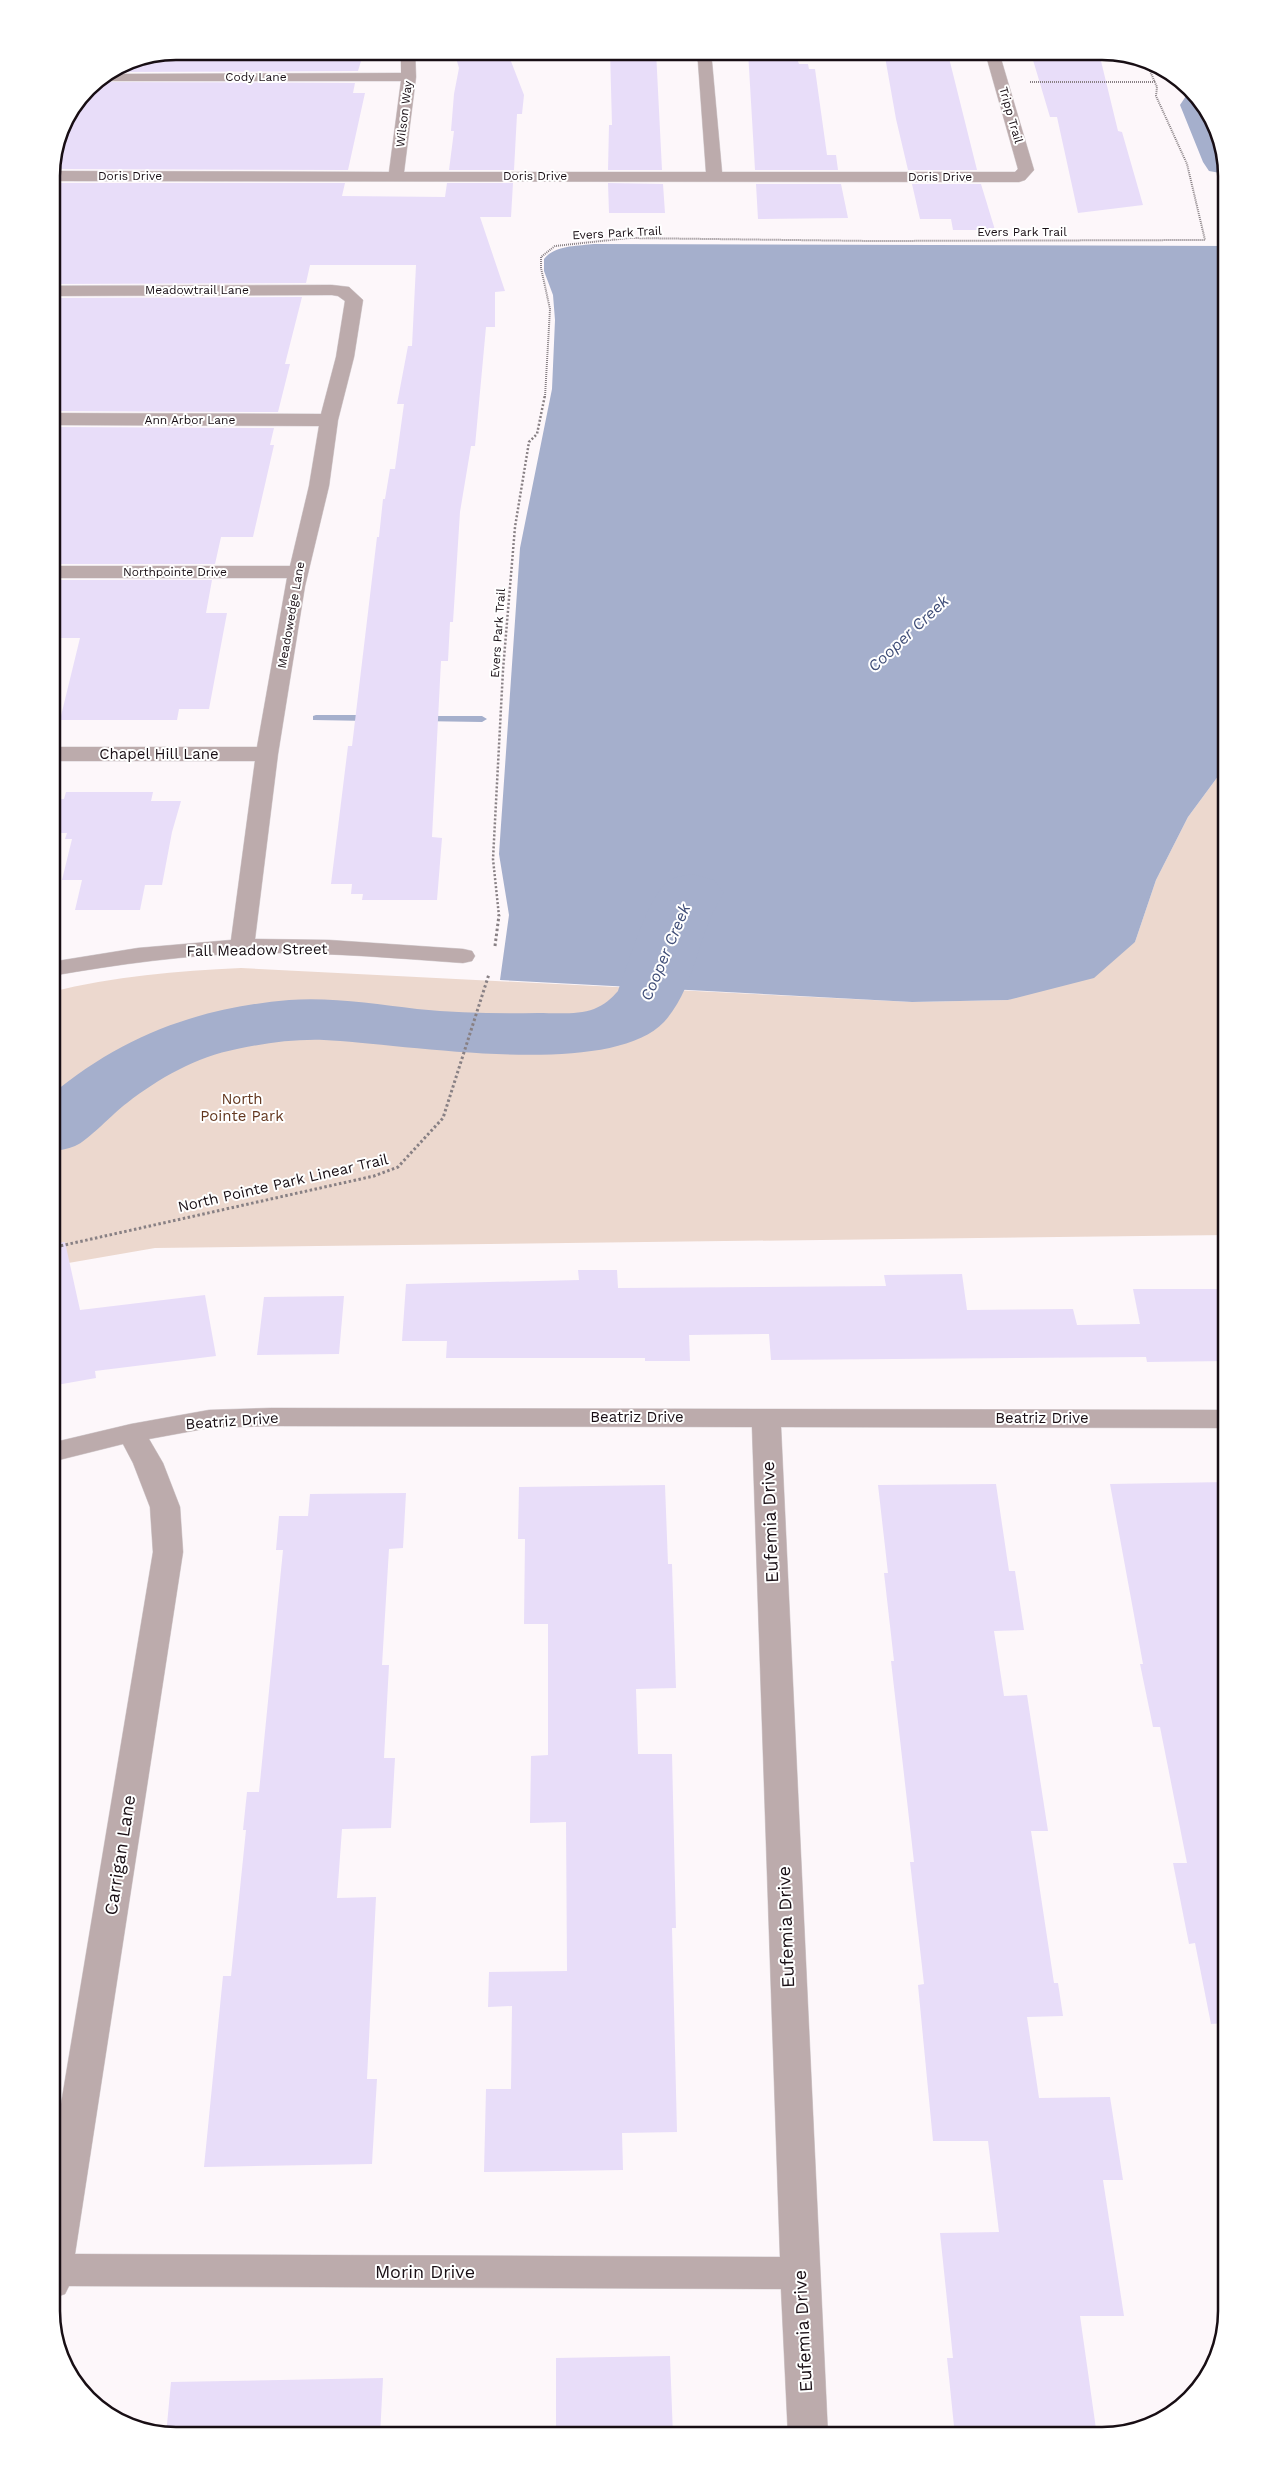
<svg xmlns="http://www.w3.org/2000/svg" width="1278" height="2487" viewBox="0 0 1278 2487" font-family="'Work Sans',sans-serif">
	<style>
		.green { fill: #ecd8ce }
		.water { fill: #a5afcc }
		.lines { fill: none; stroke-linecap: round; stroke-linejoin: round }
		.stream { fill: #a5afcc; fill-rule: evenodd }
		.river { fill: #a5afcc; fill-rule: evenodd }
		.building { fill: #e8ddf9 }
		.minor-casing { stroke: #d8d2d5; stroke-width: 1 }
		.path-far2 { stroke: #888084; stroke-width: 2; stroke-dasharray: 1 1; stroke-linecap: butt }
		.path-far1 { stroke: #888084; stroke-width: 2.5; stroke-dasharray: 2 2; stroke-linecap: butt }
		.path { stroke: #888084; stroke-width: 3; stroke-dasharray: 2.5 2.5; stroke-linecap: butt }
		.minor { fill: #bcabac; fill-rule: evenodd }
		.labels { text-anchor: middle; stroke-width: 4; stroke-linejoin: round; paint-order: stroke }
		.far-street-label { font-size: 12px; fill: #180e14; stroke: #fff }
		.street-label { font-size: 15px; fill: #180e14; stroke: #fff }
		.park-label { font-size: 15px; fill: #63371f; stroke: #fff }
		.water-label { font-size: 16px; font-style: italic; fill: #404e78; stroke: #fff }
		.near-street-label { font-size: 18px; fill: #180e14; stroke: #fff }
		.rim { fill: none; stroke: #180e14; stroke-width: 2.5 }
	</style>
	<rect width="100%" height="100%" fill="#fdf7fa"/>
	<!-- green -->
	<path class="green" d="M1227 771V1235L155 1248 51 1266V992C114 976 177 971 241 968L912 1002 1008 1000 1135 942 1156 880 1188 817 1219 775Z"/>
	<!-- water -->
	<path class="water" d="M594 244 1227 246V771L1219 775 1188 817 1156 880 1135 942 1094 978 1008 1000 912 1002 500 980 509 915 499 854 520 548 552 389 555 320 553 295 544 271V259C555 245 578 246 594 244Z"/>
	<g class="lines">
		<!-- stream -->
		<path class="stream" d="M316 715H371L376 718 371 721 313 720V716Z
			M421 716H482L487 719 482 722 418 721 416 719Z"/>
		<!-- river -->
		<path class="river" d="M1192 95 1217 128 1226 174 1209 171 1203 162 1180 105 1186 96Z
			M692 874 714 880 724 893C697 932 697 986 664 1022 608 1081 400 1043 324 1040 295 1039 265 1043 237 1049 196 1057 159 1078 127 1103 113 1113 88 1141 75 1146 68 1149 59 1150 51 1152V1095C122 1036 197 1008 289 1000 332 997 375 1004 417 1009 457 1013 498 1014 538 1013 555 1013 578 1015 594 1009 604 1005 612 998 618 991 628 966 648 893 670 880 675 876 686 876 692 874Z"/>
	</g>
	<!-- building -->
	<path class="building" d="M176 51H345L344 56H360L359 61H361L358 71 111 72 128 61Z
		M454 51H507L524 95 522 114H517L514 170H449L454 131H451L454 94 459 68Z
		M610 51H656L662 170H608L609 125H612Z
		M748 51H794L799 64H808L809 69H815L827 155H836L838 170H755Z
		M884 51H926L927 54H948L977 170H908L896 119Z
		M1033 60 1101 61 1118 131 1122 132 1143 205 1078 213 1057 117H1050Z
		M96 82 355 83 353 93H365L348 170 52 169 61 128 88 88Z
		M52 183H345L342 196 445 197 447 183H513L511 217H480L505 291 495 292V327H486L475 446H471L460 512 453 622H450L448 661H441L432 837 442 838 437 900H362L363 894H351L352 884H331L348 746H352L377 537H379L383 499H385L390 469H395L404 404H397L408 346H412L416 265H310L306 283 51 284Z
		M608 183 663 184 665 213H609Z
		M756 184H841L848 218 758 219Z
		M912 184H981L995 230H953L951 219H920Z
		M302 297 285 364H290L278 412 51 411V298Z
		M51 427 274 428 270 445H274L253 537H221L215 564H51Z
		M51 580H212L206 613H227L209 709H179L177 720H60L80 638H51Z
		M66 792H153L151 801H181L172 832 162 885H145L140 910H75L82 880H62L72 839H65L67 833H51V799H64Z
		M65 1242 80 1310 205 1295 216 1356 95 1371 96 1378 51 1386V1244Z
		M578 1270H617L618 1288 886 1286 884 1275 962 1274 967 1310 1073 1309 1077 1325 1140 1324 1133 1289H1220L1227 1316V1361L1147 1362 1146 1357 771 1360 769 1334 689 1335 690 1361H645V1358H446L447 1341H402L406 1284 579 1280Z
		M344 1296 339 1354 257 1355 264 1297Z
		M1227 1482V2023L1211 2024 1195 1943 1189 1944 1173 1863H1187L1160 1727H1153L1140 1664H1143L1110 1484Z
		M996 1484 1009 1571H1015L1024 1630 994 1631 1004 1696 1027 1695 1048 1831H1031L1054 1983H1058L1063 2016 1027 2017 1039 2098 1110 2097 1123 2180H1103L1124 2316H1080L1097 2436H955L947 2358H953L940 2233 999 2232 988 2141H933L918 1985 924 1984 910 1862H914L891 1661H894L884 1573H888L878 1485Z
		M665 1485 668 1564H672L676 1688 636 1689 638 1754H672L676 1928H672L677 2132 622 2133 623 2170 484 2172 486 2089H511L512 2006 488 2007 489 1972 567 1971 566 1822 530 1823 531 1756 548 1755V1624H524L525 1539H518L519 1487Z
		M406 1493 403 1548 389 1549 382 1665H389L384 1758H395L391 1828 342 1829 337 1898 376 1897 367 2079H377L372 2164 204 2167 223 1976H231L246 1830H243L247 1792H259L283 1550H276L279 1516H308L310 1494Z
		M670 2356 673 2436H556V2358Z
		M383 2378 380 2436 166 2435 171 2382Z"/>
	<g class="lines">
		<defs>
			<path id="minor" d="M401 51H415L416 77 404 172H706L698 62 694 51H708L712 62 722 172H1015L1018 169 985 52H999L1034 170 1025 180 1019 182 52 181V171L389 172 401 81H98L109 74 401 73Z
				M332 285 349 287 363 300 354 357 338 420 329 486 305 586 278 754 255 939 329 940 463 949 472 951 475 956 472 961 463 963C394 958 324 952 255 953 186 955 119 964 51 976V962L138 948 231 940 255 761H51V747H257L287 578H51V566H290L309 486 319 426 51 425V413L321 414 336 357 345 301 338 296 332 295 51 296V286Z
				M271 1408 1227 1410V1428L781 1427 828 2436H788L781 2289 69 2286 65 2294 51 2299V2164L153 1552 150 1507 133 1463 123 1444 51 1462V1443L131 1424 209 1410ZM271 1426 752 1427 780 2257 75 2254 183 1552 180 1507 163 1463 149 1439 209 1428Z"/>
		</defs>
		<!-- minor casing -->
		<use href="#minor" class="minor-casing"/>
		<!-- path-far2 -->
		<path class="path-far2" d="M1030 82H1155
			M545 397 550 309 541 268V257L555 246 629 238 872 241 1205 240 1187 164 1156 96 1157 87 1150 71 1161 70"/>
		<!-- path-far1 -->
		<path class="path-far1" d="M499 916 493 859 503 670 515 527 529 442 537 434 545 395"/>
		<!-- path -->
		<path class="path" d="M495 946 499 915
			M51 1248 374 1176 398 1167 443 1118 489 974"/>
		<!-- minor -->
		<use href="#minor" class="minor"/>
	</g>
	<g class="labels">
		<!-- far-street labels -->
		<g class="far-street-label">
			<text x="256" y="81">Cody Lane</text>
			<text transform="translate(404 114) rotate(-83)" y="4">Wilson Way</text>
			<text transform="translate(1011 115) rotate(74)" y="4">Tripp Trail</text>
			<text x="130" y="180">Doris Drive</text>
			<text x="535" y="180">Doris Drive</text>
			<text x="940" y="181">Doris Drive</text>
			<text x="1022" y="236">Evers Park Trail</text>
			<text transform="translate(617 233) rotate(-3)" y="4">Evers Park Trail</text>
			<text x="197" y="294">Meadowtrail Lane</text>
			<text x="190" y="424">Ann Arbor Lane</text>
			<text x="175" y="576">Northpointe Drive</text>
			<text transform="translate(291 615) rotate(-80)" y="4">Meadowedge Lane</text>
			<text transform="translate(498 633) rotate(-86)" y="4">Evers Park Trail</text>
		</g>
		<!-- street labels -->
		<g class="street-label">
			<text x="159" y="759">Chapel Hill Lane</text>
			<text transform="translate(257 950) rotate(-1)" y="5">Fall Meadow Street</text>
			<text transform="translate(283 1183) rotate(-13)" y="5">North Pointe Park Linear Trail</text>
			<text x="637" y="1422">Beatriz Drive</text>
			<text x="1042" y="1423">Beatriz Drive</text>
			<text transform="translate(232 1421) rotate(-4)" y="5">Beatriz Drive</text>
		</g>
		<!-- park labels -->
		<g class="park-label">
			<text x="242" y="1104">North<tspan x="242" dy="17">Pointe Park</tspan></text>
		</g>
		<!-- water labels -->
		<g class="water-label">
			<text transform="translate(908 633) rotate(-43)" y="6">Cooper Creek</text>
			<text transform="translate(665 952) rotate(-67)" y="6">Cooper Creek</text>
		</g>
		<!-- near-street labels -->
		<g class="near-street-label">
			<text transform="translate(770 1522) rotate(-92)" y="6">Eufemia Drive</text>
			<text transform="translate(120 1855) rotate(-81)" y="6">Carrigan Lane</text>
			<text transform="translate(786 1927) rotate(-92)" y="6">Eufemia Drive</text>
			<text x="425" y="2278">Morin Drive</text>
			<text transform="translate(803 2331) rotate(-93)" y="6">Eufemia Drive</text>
		</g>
	</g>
	<!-- crop -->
	<path d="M0 0H1278V2487H0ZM176 60H1102A116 116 0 0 1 1218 176V2311A116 116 0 0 1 1102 2427H176A116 116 0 0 1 60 2311V176A116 116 0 0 1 176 60Z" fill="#fff" fill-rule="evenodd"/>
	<path class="rim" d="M176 60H1102A116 116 0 0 1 1218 176V2311A116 116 0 0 1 1102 2427H176A116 116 0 0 1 60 2311V176A116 116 0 0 1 176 60Z"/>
</svg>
